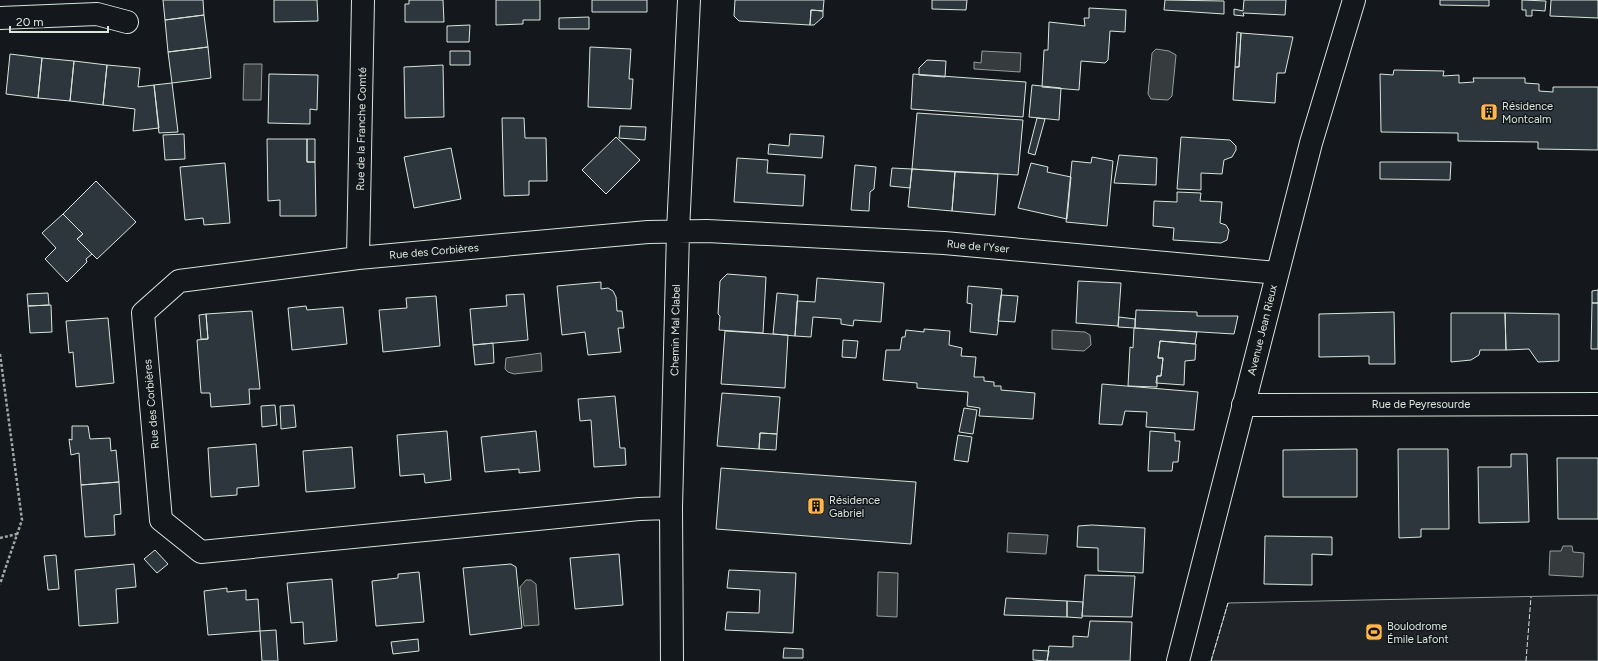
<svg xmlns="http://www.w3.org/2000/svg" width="1598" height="661" viewBox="0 0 1598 661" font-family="Figtree,sans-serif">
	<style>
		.green { fill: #202428; stroke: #939e99 }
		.water { fill: #363b3e; stroke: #939e99 }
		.building { fill: #2c363c; stroke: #d8e6dc }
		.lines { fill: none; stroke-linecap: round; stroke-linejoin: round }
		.minor-casing { stroke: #d8e6dc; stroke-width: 24 }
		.secondary-casing { stroke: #d8e6dc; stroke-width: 24 }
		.path { stroke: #9da8a2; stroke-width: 2.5; stroke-dasharray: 3 2; stroke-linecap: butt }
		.minor { stroke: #14181c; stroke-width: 22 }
		.secondary { stroke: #14181c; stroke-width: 22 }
		.fence { stroke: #d8e6dc; stroke-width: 1; stroke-dasharray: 5 2; stroke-linecap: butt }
		.labels { text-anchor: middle; stroke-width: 3; stroke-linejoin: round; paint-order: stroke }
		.poi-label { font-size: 11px; fill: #d8e6dc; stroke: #14181c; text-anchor: start }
		.street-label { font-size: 11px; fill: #d8e6dc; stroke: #14181c }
	</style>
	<rect width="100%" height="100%" fill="#14181c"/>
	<!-- green -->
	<path class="green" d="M1598 595V661H1211L1228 603Z"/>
	<!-- water -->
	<path class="water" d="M1156 49 1169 51 1176 55 1172 96 1168 100 1151 99 1148 94 1152 53Z
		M982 51 1021 53 1020 72 974 69V62L981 63Z
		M244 64H262L261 100H243Z
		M1052 330 1085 332 1090 335 1091 345 1084 351 1052 349Z
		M541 353 542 371 514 374 508 372 505 369 506 358Z
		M1008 533 1048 535 1046 554 1007 552Z
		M1563 546H1572L1573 552 1584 553 1583 577 1549 575 1550 551H1561Z
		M878 572 898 573 897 617 877 616Z
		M526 580H531L536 584 539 625 524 626 520 587Z"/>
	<!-- building -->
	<path class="building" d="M163 0H203L204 15 165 20Z
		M274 0H317L318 21 274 22Z
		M409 0H443L444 22H405V4H409Z
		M496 0H540V20H523V24L496 25Z
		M592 0H647V12H592Z
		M735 0H824L823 11 811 10 810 25 739 21 734 16Z
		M932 0H967L966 10 932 9Z
		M1165 0 1224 1V14L1164 10Z
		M1244 0H1286L1285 15 1243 13 1244 16 1234 15V9L1243 11Z
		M1440 0H1489V6L1440 5Z
		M1522 0 1546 1 1545 11 1532 10V16H1526V10H1522Z
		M1551 0H1598V18L1550 16Z
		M1089 8 1126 10 1125 32 1110 31 1108 60 1105 63 1081 61 1079 90 1042 87 1044 50H1048L1049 22 1085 26 1084 18H1089Z
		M811 10 823 11V17L814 25H810Z
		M204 15 208 47 168 52 165 20Z
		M589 17V29H559V18Z
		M470 25 469 42H447V26Z
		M1237 32 1241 33 1239 67H1235Z
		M1241 33 1293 37 1285 73H1277L1275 103 1233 100 1235 67H1239Z
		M208 47 211 78 172 83 168 52Z
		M590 47 631 49 629 79H633L631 109 588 107Z
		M450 51H470V65H450Z
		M10 54 42 58 38 98 6 94Z
		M42 58 74 61 70 101 38 98Z
		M927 60 946 61 945 77 919 75V68Z
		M74 61 107 65 103 105 70 101Z
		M107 65 140 68 138 87 154 85 159 128 133 131 135 109 103 105Z
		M443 65 444 117 405 118 404 67Z
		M1394 70 1444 71 1443 76 1459 75V83L1474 82 1473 78H1525V83L1539 84V91L1553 92V87H1598V150L1538 149V142L1458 141V133L1381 132 1380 74 1393 75Z
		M269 74 318 75 317 110 310 109V124L268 123Z
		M913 74 1026 82 1023 117 911 109Z
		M172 83 178 132 159 133 154 85Z
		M1032 85 1061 88 1059 120 1029 117Z
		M917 113 1023 120 1018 175 912 169Z
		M502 118H524L525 138H546L547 181H529V195L504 196Z
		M1037 118 1045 119 1035 155 1028 153Z
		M620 126 646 127 645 140 619 138Z
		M184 134 185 159 165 160 163 135Z
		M790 134 824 136 822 158 768 154 769 144 789 146Z
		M616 137 640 160 606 194 582 170Z
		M1181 137 1230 140 1236 146V150L1232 157 1224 160 1222 174 1201 173V190L1177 189Z
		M267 139H307V162H315L316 216H280V200L268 201Z
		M307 139H315V162H307Z
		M451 148 461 199 414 208 404 157Z
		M1119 155 1157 158 1156 185 1114 183Z
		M1092 157 1113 161 1107 226 1066 222 1072 161 1091 163Z
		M737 158 768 160 767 173 805 175 803 206 734 202Z
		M1380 162H1451L1450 180 1380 179Z
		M225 163 230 223 204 225 203 218 185 220 180 167Z
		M1031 163 1048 167 1047 172 1071 177 1067 219 1018 208Z
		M855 165 876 167 874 189 870 192 869 211 851 210Z
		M892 168 912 169 910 188 890 186Z
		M912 169 955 172 952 211 908 207Z
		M955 172 998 174 995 215 952 211Z
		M96 181 136 222 97 259 77 239 83 234 63 214Z
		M1177 192 1201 193 1200 201 1222 202 1220 223 1226 225 1229 230 1227 240 1221 243 1173 240 1174 228 1153 226 1154 201 1177 202Z
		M63 214 83 234 77 239 92 254 86 259 87 262 67 282 45 259 56 248 42 233Z
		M727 274 766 277 763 333 719 330 720 316 718 314 720 281Z
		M817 278 884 283 881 322 854 320 853 326 841 324V319L813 317 811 337 795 336 797 301 815 302Z
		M1078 281 1121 283 1118 326 1076 323Z
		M601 282V289L608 288 613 291 616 297 617 311H622L624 328H618L621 352 588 355 585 332 562 335 557 286Z
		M968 286 1002 289 997 335 970 332 972 304 967 303Z
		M1598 290V303H1592V291Z
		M48 293 49 305 28 306 27 294Z
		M777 293 798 295 795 336 773 334Z
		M524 294 528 340 473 345 470 309 507 306 506 295Z
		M1001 295 1018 296 1015 322 998 321Z
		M436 296 440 346 383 352 379 310 407 308 406 298Z
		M1592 303H1598V349H1591Z
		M51 305 52 332 30 333 28 306Z
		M306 306 307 310 343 307 347 344 292 350 288 308Z
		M1136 310 1197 312V316H1238L1234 334 1135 328Z
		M252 311 260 389H249L250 404 211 407 210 393H201L197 340 208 339 206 314Z
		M1394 312 1395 364H1369V356L1319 357V314Z
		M1451 313H1505L1506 350H1480L1479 355 1471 360 1451 362Z
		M1505 313 1559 314V361L1538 362 1529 349 1506 350Z
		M206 314 208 339H201L199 315Z
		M1119 317 1135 319V328L1118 327Z
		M108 318 114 383 76 387 73 352 69 353 66 321Z
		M1134 328 1197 332 1195 344 1160 341 1158 358H1163L1161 376H1157V387L1128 386 1130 347 1133 348Z
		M924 329 950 331 949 345 962 348 961 356 976 357 974 377H984V381L994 382V386H1001V390L1035 393 1033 419 979 416 980 408 967 406 968 392 917 388V383L883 380 886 350H900L902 337H905L906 330 924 332Z
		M725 331 788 335 785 388 721 384Z
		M843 340 858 341 856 358 842 357Z
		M1160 341 1196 344 1195 360 1185 361 1184 385 1156 383 1157 376H1161L1163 358H1158Z
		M493 343 494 363 475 365 473 345Z
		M1102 384 1198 392 1194 430 1146 427 1147 412 1125 411 1122 425 1099 424Z
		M722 393 780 397 777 434 760 433 759 449 717 446Z
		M615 396 620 448H625L626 465 594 467 591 420 580 421 578 399Z
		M275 405 277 425 262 427 261 406Z
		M294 405 296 427 281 429 280 406Z
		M964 408 977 410 973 434 959 432Z
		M72 426H88L90 439 110 438 111 451 116 450 119 482 81 485 79 453 71 455 69 439 72 440Z
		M447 431 451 480 425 483 424 474 400 476 397 435Z
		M536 431 540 471 519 473V469L485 472 481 437Z
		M1150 431 1175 433V441H1180L1178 462H1173L1172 471H1148Z
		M760 433 777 434 776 450 759 449Z
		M958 435 972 437 968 462 954 460Z
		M256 444 259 486 237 488V495L211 497 208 448Z
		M352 447 355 488 306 492 303 451Z
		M1357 449V497H1283V450Z
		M1398 449H1448L1449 529H1421V537L1399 538Z
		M1511 454H1527L1529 522 1479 523 1478 467H1511Z
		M1557 458H1598V519H1558Z
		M721 468 916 482 911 544 716 529Z
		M119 482 121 514 114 515 115 535 85 537 81 485Z
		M1092 525 1145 528 1143 573 1098 571V548L1077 547 1078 526Z
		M1265 536 1332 537V555L1312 554V585L1264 584Z
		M155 550 168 564 157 573 144 559Z
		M619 554 623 605 575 609 570 558Z
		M56 555 59 589 48 590 44 556Z
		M134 564 136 587 116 589 118 623 79 626 75 570Z
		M511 564 516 567 522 628 470 635 463 568Z
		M729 570 796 573 793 633 725 630 727 612 759 613 760 590 727 588Z
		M419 572 424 622 376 626 372 581 398 578V574Z
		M1085 575 1135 576 1132 617 1082 616Z
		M332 579 337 641 304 644 303 622 291 623 287 583Z
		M227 588V592L246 590V600L258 599 260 631 208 635 204 591Z
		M1006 598 1067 601V617L1004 615Z
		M1067 601 1083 602 1082 618 1067 617Z
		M1090 621 1132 622 1130 661H1047L1049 646 1073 647V636L1088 637Z
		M276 630 278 661H262L260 631Z
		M418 639 419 651 393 654 391 642Z
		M784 648 803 649V658H783Z
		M1033 650 1049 651 1047 661 1033 660Z"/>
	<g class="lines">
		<defs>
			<path id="minor" d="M0 18 97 14 127 22
				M358 258 363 0
				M1243 405 1598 404
				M671 508 639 509 201 552 161 520 143 313 179 281 358 258 648 232 707 231 944 243 1277 273
				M672 661 671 508 678 231 689 0"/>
			<path id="secondary" d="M1178 661 1311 143 1354 0"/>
		</defs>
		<!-- minor casing -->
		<use href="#minor" class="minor-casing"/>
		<!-- secondary casing -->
		<use href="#secondary" class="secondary-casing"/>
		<!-- path -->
		<path class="path" d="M0 354 22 520 0 584
			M0 538 17 534"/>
		<!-- minor -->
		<use href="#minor" class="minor"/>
		<!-- secondary -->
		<use href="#secondary" class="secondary"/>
		<!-- fence -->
		<path class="fence" d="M1211 661 1228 603
			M1526 661 1531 597"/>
	</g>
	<!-- icons -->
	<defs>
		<symbol id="building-square" viewBox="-11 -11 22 22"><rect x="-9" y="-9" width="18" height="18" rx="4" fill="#ffb74d" stroke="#14181c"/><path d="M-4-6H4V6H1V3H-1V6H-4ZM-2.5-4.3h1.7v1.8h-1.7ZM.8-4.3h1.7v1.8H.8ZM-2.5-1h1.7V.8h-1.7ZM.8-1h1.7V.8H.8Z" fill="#111"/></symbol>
		<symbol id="stadium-square" viewBox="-11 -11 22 22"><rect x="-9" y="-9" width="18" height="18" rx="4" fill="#ffb74d" stroke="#14181c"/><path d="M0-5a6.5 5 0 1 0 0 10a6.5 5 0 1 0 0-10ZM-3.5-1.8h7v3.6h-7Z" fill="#111"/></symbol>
	</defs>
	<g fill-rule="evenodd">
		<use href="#building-square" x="1479" y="102" width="20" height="20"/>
		<use href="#building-square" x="806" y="496" width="20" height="20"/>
		<use href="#stadium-square" x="1364" y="622" width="20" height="20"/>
	</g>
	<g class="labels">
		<!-- poi labels -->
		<g class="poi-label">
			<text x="1502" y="110">Résidence<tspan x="1502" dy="13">Montcalm</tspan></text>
			<text x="829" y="504">Résidence<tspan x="829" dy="13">Gabriel</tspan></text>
			<text x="1387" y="630">Boulodrome<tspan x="1387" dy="13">Émile Lafont</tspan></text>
		</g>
		<!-- street labels -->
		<g class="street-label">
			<text transform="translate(361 129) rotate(-89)" y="4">Rue de la Franche Comté</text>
			<text transform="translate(978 246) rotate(5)" y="4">Rue de l'Yser</text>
			<text transform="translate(434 251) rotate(-5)" y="4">Rue des Corbières</text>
			<text transform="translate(675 330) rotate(-89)" y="4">Chemin Mal Clabel</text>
			<text transform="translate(1262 330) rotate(-76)" y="4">Avenue Jean Rieux</text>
			<text transform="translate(151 404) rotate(-95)" y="4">Rue des Corbières</text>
			<text x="1421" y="408">Rue de Peyresourde</text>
		</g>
	</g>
	<!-- scale -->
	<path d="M10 26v6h98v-6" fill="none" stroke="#d8e6dc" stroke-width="2"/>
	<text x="16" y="26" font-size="12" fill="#d8e6dc" stroke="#14181c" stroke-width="3" paint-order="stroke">20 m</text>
</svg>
